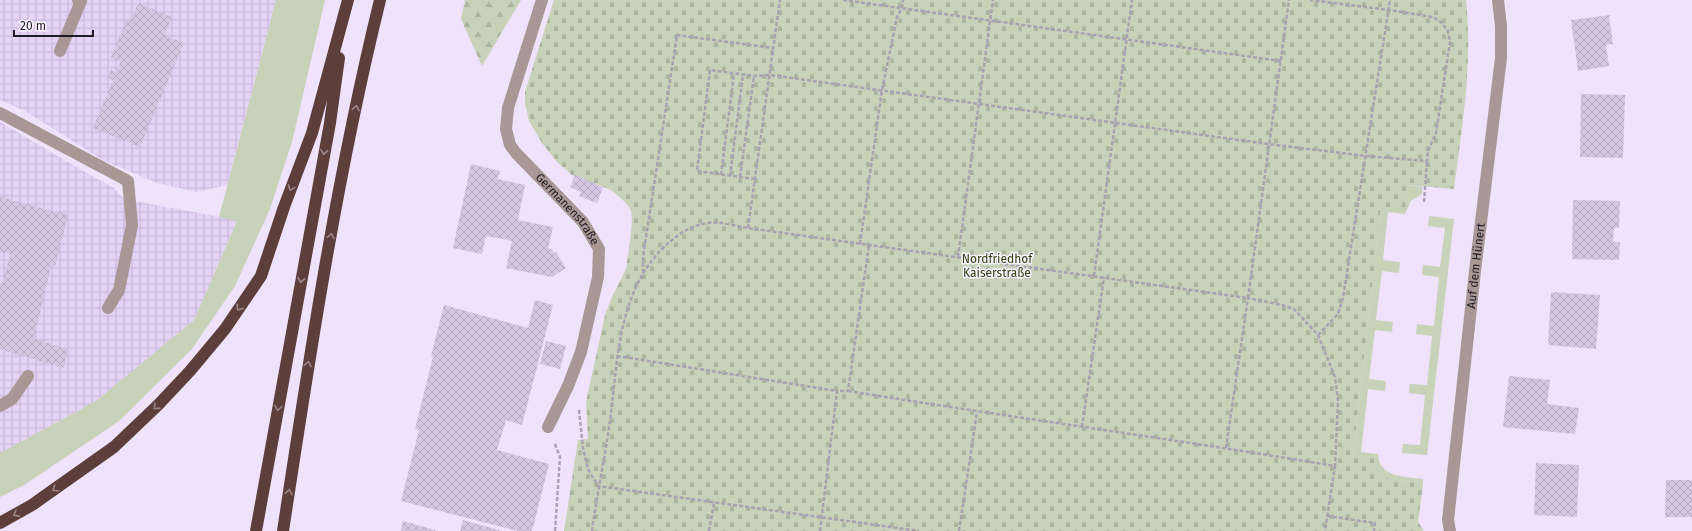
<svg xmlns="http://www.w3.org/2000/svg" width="1692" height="531" viewBox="0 0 1692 531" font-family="'Fira Sans',sans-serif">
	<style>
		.industrial { fill: url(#industrial-grid) }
		.grass { fill: #c7d2b9 }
		.forest { fill: url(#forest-firs) }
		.cemetery { fill: url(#cemetery-stones) }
		.building { fill: url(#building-cross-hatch) }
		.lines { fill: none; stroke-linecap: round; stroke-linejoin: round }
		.path { stroke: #aaa0b4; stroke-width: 2.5; stroke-dasharray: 4 2; stroke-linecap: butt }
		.minor { stroke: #a89795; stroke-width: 12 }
		.highway { stroke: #5d3e3b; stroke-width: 12 }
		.oneway { stroke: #9b8689 }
		.labels { text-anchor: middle; stroke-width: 3; stroke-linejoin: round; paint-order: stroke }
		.street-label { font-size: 12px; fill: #1f1a25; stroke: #f9f3ff }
		.park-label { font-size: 12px; fill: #30400e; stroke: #f9f3ff }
	</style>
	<defs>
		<pattern id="industrial-grid" width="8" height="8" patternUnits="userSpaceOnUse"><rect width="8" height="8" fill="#e5d2f7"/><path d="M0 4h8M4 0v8" fill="none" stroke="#c4b4d4"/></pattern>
		<pattern id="forest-firs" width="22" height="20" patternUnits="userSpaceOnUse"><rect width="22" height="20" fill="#c7d2b9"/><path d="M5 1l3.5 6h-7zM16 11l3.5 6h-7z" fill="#aab49f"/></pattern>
		<pattern id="cemetery-stones" width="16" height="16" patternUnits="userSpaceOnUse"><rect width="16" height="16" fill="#c7d2b9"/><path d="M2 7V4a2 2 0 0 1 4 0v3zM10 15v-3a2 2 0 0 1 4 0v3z" fill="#aab49f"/></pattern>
		<pattern id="building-cross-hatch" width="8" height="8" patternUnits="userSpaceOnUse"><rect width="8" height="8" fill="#d5c6e3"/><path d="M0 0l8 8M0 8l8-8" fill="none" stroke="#b6aac3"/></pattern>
	</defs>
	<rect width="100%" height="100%" fill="#efe2fb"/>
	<!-- industrial -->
	<path class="industrial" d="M0 0H276L227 185 197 192 157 183 103 160 25 111 0 100Z
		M0 122 85 172 114 188 121 196 129 200 237 220 194 320 96 401 0 453Z"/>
	<!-- grass -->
	<path class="grass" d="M276 0H325L292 142 270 209 235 286 192 349 119 421 24 485 0 497V453L96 401 194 320 237 221 219 217Z
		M1407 185 1422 187V194L1411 201 1405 214 1388 212 1383 260 1400 262 1399 273 1382 271 1376 320 1393 322 1392 332 1375 330 1369 379 1386 381 1385 391 1368 389 1361 452 1378 454C1378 477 1406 477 1423 479V484L1375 476 1353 454 1381 206Z
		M1429 216 1454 219 1427 455 1402 453 1403 444 1420 445 1425 395 1409 393 1410 384 1427 385 1432 336 1416 334 1417 324 1434 326 1439 277 1422 275 1423 265 1440 267 1445 228 1428 226Z"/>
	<!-- forest -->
	<path class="forest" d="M465 0H521L482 66 461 19Z"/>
	<!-- cemetery -->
	<path class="cemetery" d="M554 0H1466C1473 64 1462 126 1454 189L1407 185 1405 209 1381 207 1353 454 1376 456 1375 476 1423 484 1418 522 1424 531H564L578 440 588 439 586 402 605 315 612 297 626 269 630 242 632 221 631 210 625 202 611 190 572 175 557 162 542 143 529 121 525 103V92Z"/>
	<!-- building -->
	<path class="building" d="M138 3 172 17 164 35 184 43 140 147 93 128 113 80 108 78 111 70 116 72 121 61 111 57 127 19 131 21Z
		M1611 15 1609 17 1613 44 1606 45 1609 66 1578 71 1571 20Z
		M1581 94 1625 95 1623 158 1580 157Z
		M471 164 500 171 497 179 525 185 518 220 553 227 548 248 552 249 554 253 556 252 566 268 552 277 506 268 512 241 486 236 482 254 453 248Z
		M575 175 603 187 597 203 579 196 581 192 570 187Z
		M0 197 68 215 55 266 51 265 34 339 68 349 63 368 0 349V285H2L10 254 0 252Z
		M1573 200 1620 201 1619 228H1614L1613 242H1620L1619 260 1572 259Z
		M1551 292 1600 295 1596 349 1548 345Z
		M535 300 553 305 522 425 506 420 497 450 549 464 532 531H518L401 501 419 430 415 429 433 357 431 356 444 305 528 328Z
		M546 341 566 346 560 369 540 364Z
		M1509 376 1550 380 1547 404 1579 408 1575 434 1503 427Z
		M1536 463 1579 465 1577 517 1534 515Z
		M1666 480H1692V517H1665Z
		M463 520 502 531H460Z
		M403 521 438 531H401Z"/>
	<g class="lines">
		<!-- path -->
		<path class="path" d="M843 0 1281 61
			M721 175 734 74
			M730 176 743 75
			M740 177 754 76
			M755 179 697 171 710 70 754 76 770 75 1268 144 1366 156 1427 161 1428 151 1436 133 1450 42 1448 31 1441 22 1433 17 1389 10 1310 0
			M1424 202 1427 161
			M748 228 780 0
			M860 244 882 90 897 17 902 8 903 0
			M958 257 993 0
			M643 273V257L677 35 773 48
			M1094 276 1132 0
			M1318 335 1338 314 1343 298 1390 0
			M617 356 837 391
			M848 391C1010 417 1173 439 1335 466L1325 531
			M579 410 583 448 588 469 598 486 919 531
			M1082 427 1104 277
			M555 444 560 457 555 531
			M1226 448 1248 298 1282 305 1294 309 1318 335 1335 377 1338 401 1335 466
			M1327 516 1375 523 1374 531
			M592 531C597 494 605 457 610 421 618 361 617 294 663 248 677 235 687 227 707 223 720 221 735 226 748 228L1248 298 1289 0
			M709 531 714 503
			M820 531 837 391H848L869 245
			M959 531 977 412"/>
		<!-- minor -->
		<g class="minor">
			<path id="s1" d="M542 0 508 108 506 129 510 145 516 153 583 222 599 249 598 277 581 352 568 386 548 427"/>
			<path d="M60 51 81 1 78 0"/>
			<path d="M0 113 128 181 132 225 119 290 108 308"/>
			<path d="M0 406 12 399 28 376"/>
			<path id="s2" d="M1450 531 1448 520 1475 271 1501 58V26L1498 0"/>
		</g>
		<!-- highway -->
		<path class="highway" d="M0 523 32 505 114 447 158 405 190 371 225 329 261 276 284 207 312 133 348 0
			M256 531 330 123 339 58
			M283 531C310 353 337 175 380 0"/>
	</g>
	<!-- one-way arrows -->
	<defs><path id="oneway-chevron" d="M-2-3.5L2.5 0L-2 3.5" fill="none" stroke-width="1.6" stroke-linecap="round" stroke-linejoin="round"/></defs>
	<g class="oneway">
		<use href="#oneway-chevron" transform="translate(356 108) rotate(-79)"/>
		<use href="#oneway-chevron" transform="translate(324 152) rotate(100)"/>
		<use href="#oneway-chevron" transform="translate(291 188) rotate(111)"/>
		<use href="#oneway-chevron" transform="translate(331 236) rotate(-79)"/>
		<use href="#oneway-chevron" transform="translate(301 280) rotate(100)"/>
		<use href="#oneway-chevron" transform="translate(239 308) rotate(125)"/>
		<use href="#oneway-chevron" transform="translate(308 364) rotate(-81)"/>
		<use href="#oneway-chevron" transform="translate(156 407) rotate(136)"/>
		<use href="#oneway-chevron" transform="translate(278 408) rotate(100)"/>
		<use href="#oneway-chevron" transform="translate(55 489) rotate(145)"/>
		<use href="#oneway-chevron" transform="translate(289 492) rotate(-81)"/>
		<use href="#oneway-chevron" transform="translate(16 514) rotate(151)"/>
	</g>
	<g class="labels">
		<!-- street labels -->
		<g class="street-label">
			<text dy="4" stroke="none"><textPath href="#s1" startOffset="237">Germanenstraße</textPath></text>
			<text dy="4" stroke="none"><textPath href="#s2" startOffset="267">Auf dem Hünert</textPath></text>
		</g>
		<!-- park labels -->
		<g class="park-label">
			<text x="997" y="263">Nordfriedhof<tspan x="997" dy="14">Kaiserstraße</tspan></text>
		</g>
	</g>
	<!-- scale -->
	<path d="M14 30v6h79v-6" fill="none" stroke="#1f1a25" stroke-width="2"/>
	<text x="20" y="30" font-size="12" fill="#1f1a25" stroke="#f9f3ff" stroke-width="3" paint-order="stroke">20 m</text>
</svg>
